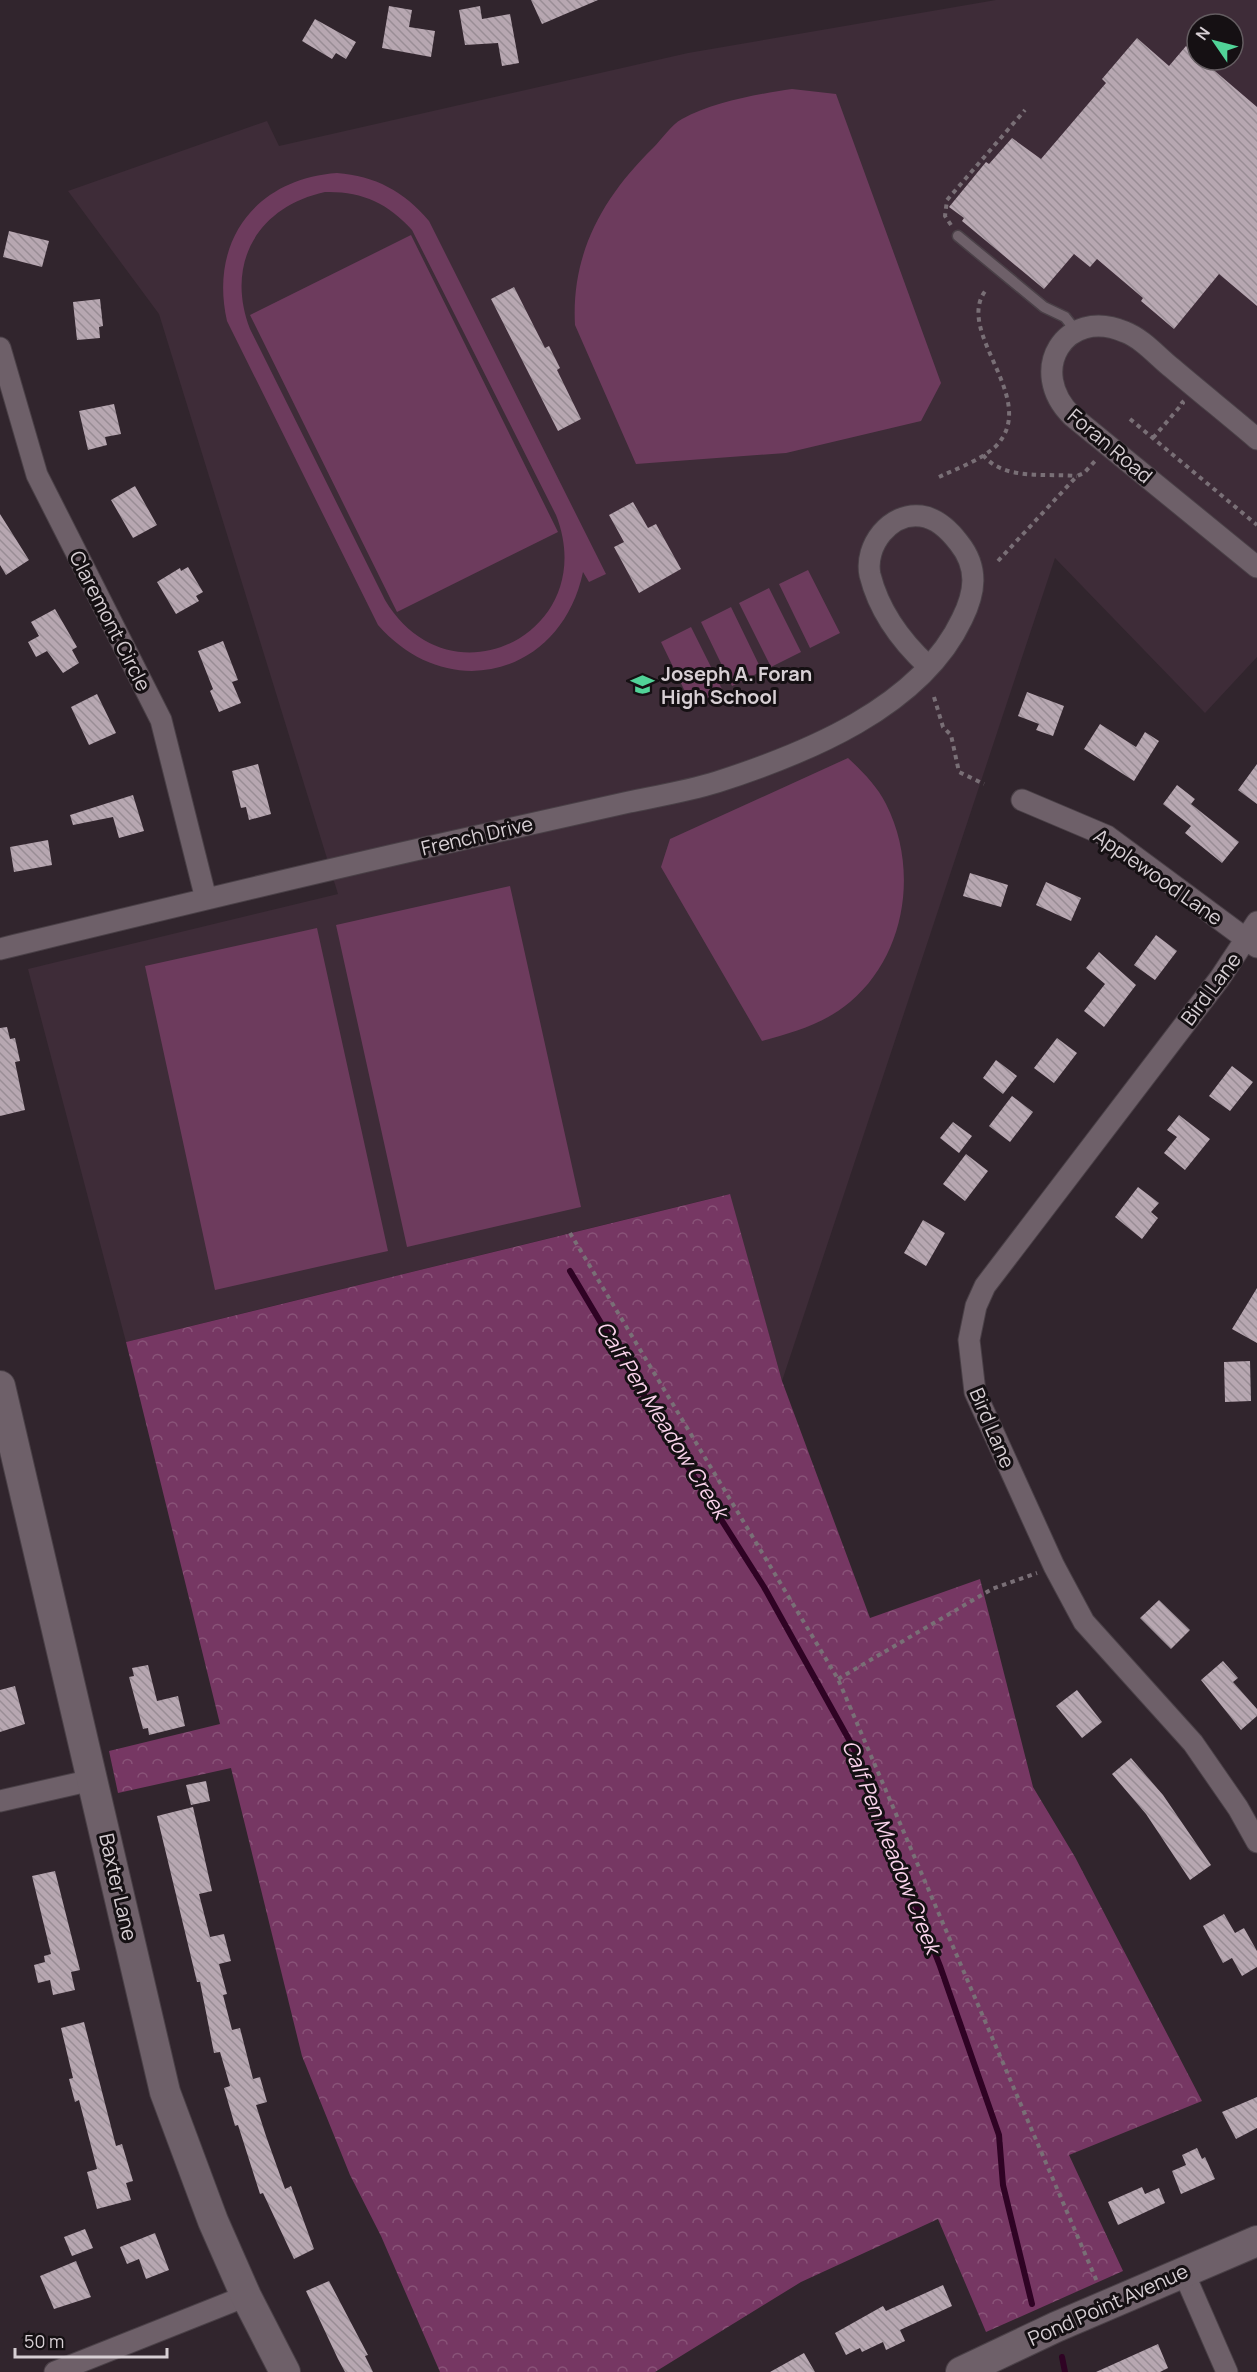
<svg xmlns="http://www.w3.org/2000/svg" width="1257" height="2372" viewBox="0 0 1257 2372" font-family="Manrope,sans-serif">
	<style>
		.built { fill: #3e2c38; fill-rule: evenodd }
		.forest { fill: url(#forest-crowns) }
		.pitch { fill: #6d3b5d; fill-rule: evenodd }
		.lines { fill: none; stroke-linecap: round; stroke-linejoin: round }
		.stream { stroke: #2f0324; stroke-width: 6 }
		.building { fill: url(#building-back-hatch) }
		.lane-casing { stroke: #4a4047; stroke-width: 13 }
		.street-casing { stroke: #4a4047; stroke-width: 23 }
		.secondary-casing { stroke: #4a4047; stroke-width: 32 }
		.path { stroke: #796f76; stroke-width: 4; stroke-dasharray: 4.5 4.5; stroke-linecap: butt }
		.lane { stroke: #6e6069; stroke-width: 10 }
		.street { stroke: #6e6069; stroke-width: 21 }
		.secondary { stroke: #6e6069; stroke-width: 30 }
		.labels { text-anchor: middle; stroke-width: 6; stroke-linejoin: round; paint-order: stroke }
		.street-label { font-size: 20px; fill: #d7cfd4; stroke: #151013 }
		.poi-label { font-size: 20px; font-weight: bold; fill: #d7cfd4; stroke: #151013; text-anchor: start }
		.water-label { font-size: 21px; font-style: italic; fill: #fbd4ec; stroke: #151013 }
	</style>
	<defs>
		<pattern id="forest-crowns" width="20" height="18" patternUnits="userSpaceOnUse" patternTransform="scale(1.5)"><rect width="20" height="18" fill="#763763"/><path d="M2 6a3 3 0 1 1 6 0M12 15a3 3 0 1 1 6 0" fill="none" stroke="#895378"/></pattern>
		<pattern id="building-back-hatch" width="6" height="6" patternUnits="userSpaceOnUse" patternTransform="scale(1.5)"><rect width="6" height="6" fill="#b7a7b1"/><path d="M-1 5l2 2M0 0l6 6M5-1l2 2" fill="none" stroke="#998d95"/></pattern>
	</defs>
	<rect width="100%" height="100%" fill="#31252d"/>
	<!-- built -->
	<path class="built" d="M996 0H1257V657L1205 713 1055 558 782 1381 729 1194 126 1342 28 969 338 894 159 314 68 191 267 121 279 146 688 53ZM1197 24H1233V60H1197Z"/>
	<!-- forest -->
	<path class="forest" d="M730 1194 782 1381 870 1618 980 1579 1033 1787 1075 1857 1202 2101 1069 2155 1123 2271 986 2332 938 2219 801 2282 655 2372H440L381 2236 350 2175 302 2056 231 1768 118 1793 109 1751 220 1724 126 1342Z"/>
	<!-- pitch -->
	<path class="pitch" d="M792 89 836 94 941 383 921 421 786 453 636 464 575 325C571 253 603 197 653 148 662 139 671 125 682 119 712 102 758 94 792 89Z
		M337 173C375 176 404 191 429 221L606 574 589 582 583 572C561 676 448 705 378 625L227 321C209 242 255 179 337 173ZM325 192C361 191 388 203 412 230L556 515C602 632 450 709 385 600L250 329C225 264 257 207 325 192Z
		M411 235 558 532 397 612 250 315Z
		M808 570 840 633 810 648 779 584Z
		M769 588 801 652 771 667 739 603Z
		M731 607 762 671 732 686 701 622Z
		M691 627 723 691 692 706 661 642Z
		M848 758C863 772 877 786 886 804 919 869 906 955 850 1002 824 1024 794 1032 762 1041L661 867 670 839Z
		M510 886 581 1207 407 1247 336 925Z
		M317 928 388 1251 215 1290 145 966Z"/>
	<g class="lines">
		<!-- stream -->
		<path class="stream" d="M570 1271 670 1439 764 1587 857 1754 940 1966 999 2135 1003 2185 1032 2304
			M1062 2357 1065 2372"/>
	</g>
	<!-- building -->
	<path class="building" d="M531 0H598L542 24Z
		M389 6 412 10 409 27 435 31 431 57 382 48Z
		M480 6 482 19 510 14 519 63 502 66 498 43 465 45 459 10Z
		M315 19 356 42 346 59 336 53 332 59 302 41Z
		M1137 38 1169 66 1186 46 1197 56V60H1202L1257 107V306L1219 274 1174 329 1141 301 1143 298 1097 259 1090 267 1074 254 1044 289 962 221 964 218 949 207 986 162 989 164 1012 138 1041 159 1106 83 1102 79Z
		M9 231 49 241 42 267 3 257Z
		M514 287 545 348 549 346 560 368 557 370 581 419 558 431 491 299Z
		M100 299 103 326 99 327 100 338 77 340 73 302Z
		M114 404 121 434 105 437 107 445 88 450 79 411Z
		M135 486 157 525 133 538 111 500Z
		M633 502 648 528 656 524 681 569 639 593 614 547 624 542 609 515Z
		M0 514 29 560 6 575 0 565Z
		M188 567 203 592 196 596 199 601 176 614 157 582 180 568 181 571Z
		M55 609 77 647 72 650 79 663 63 673 47 651 36 657 28 642 39 636 31 622Z
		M223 641 238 680 232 682 241 703 219 712 210 691 213 689 198 651Z
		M1027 692 1064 706 1053 736 1036 730 1039 724 1018 716Z
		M97 694 116 733 89 745 71 707Z
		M1100 724 1136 747 1145 732 1159 741 1134 781 1084 749Z
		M258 764 271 814 249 820 246 807 241 808 232 771Z
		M1257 764V804L1238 790Z
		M1177 785 1195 799 1191 804 1239 842 1222 863 1185 833 1191 826 1163 804Z
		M133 795 144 831 119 838 113 817 73 825 70 815Z
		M48 840 52 865 14 872 10 847Z
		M970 873 1008 885 1001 907 963 896Z
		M1046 882 1081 898 1071 921 1036 905Z
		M1156 935 1177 951 1155 980 1134 965Z
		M1099 952 1136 985 1104 1027 1084 1011 1105 984 1086 968Z
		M7 1027 10 1039 15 1038 20 1061 15 1062 25 1110 0 1116V1028Z
		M1057 1038 1077 1053 1054 1083 1034 1068Z
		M996 1060 1017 1076 1003 1094 983 1078Z
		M1232 1066 1253 1082 1230 1111 1209 1096Z
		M1012 1096 1033 1112 1010 1142 989 1126Z
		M1179 1115 1210 1139 1185 1170 1164 1153 1177 1137 1167 1130Z
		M953 1122 972 1136 959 1153 940 1138Z
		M966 1154 988 1171 965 1201 943 1184Z
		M1138 1187 1159 1203 1151 1212 1158 1218 1142 1239 1115 1217Z
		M923 1220 945 1233 926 1266 904 1253Z
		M1257 1288V1343L1232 1329Z
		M1250 1361 1251 1401 1225 1402 1224 1362Z
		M1159 1600 1190 1630 1171 1649 1140 1618Z
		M1223 1661 1238 1678 1233 1682 1257 1709V1716L1241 1730 1201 1680Z
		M148 1665 157 1701 178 1696 185 1726 149 1735 148 1728 143 1729 129 1677 134 1676 132 1668Z
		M15 1686 25 1724 0 1732V1690Z
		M1077 1690 1102 1722 1082 1738 1056 1706Z
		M1131 1758 1163 1795 1211 1865 1190 1880 1146 1814 1112 1774Z
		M206 1781 210 1801 191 1805 186 1785Z
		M193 1807 212 1891 199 1894 210 1937 224 1934 231 1961 219 1964 227 1994 223 1995 232 2030 240 2028 253 2079 260 2077 267 2102 256 2105 266 2136 285 2189 291 2186 314 2249 294 2259 263 2193 260 2194 238 2125 235 2126 224 2088 230 2086 220 2052 214 2053 200 1982H197L157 1816Z
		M55 1871 80 1970 71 1972 75 1990 53 1995 50 1980 38 1983 34 1965 45 1962 44 1956 51 1954 32 1876Z
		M1224 1914 1235 1933 1244 1928 1257 1951V1967L1242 1976 1232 1958 1223 1963 1203 1926Z
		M84 2022 116 2146 122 2144 133 2181 126 2183 131 2200 97 2209 87 2172 97 2169 79 2100 75 2102 69 2079 73 2078 61 2028Z
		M1257 2097V2128L1236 2139 1222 2112Z
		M1197 2148 1202 2159 1205 2157 1215 2179 1181 2194 1172 2171 1186 2165 1182 2155Z
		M1142 2187 1145 2194 1159 2188 1165 2203 1118 2225 1108 2202Z
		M85 2229 93 2248 72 2256 64 2237Z
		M155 2233 169 2270 146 2279 139 2259 127 2264 120 2247Z
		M76 2261 91 2297 54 2309 40 2276Z
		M329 2281 368 2355 365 2356 373 2372H345L338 2359 306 2291Z
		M943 2285 952 2306 900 2330 905 2341 886 2350 883 2342 862 2352 860 2348 846 2355 835 2333 883 2306 886 2311Z
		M1158 2344 1168 2368 1160 2372H1096Z
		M804 2353 815 2372H770Z"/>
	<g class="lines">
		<defs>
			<path id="lane" d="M958 236 1044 307 1065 317 1076 331"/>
			<path id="street" d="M0 348 37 475 161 720 206 899
				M1257 439C1229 415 1200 392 1172 368 1157 356 1143 339 1125 332 1065 306 1026 371 1072 416L1257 567
				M1022 800 1107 836 1257 947
				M1257 922 1220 978 985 1286 976 1306 969 1340 975 1392 1054 1566 1084 1622 1193 1743 1238 1808 1257 1842
				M0 949C152 912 303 875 455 841 513 828 571 815 629 802 658 796 688 791 717 782 804 754 920 708 962 619 975 593 979 568 959 543 950 531 937 518 921 516 890 512 864 546 870 575 879 611 901 641 928 666
				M0 1801 92 1780
				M1183 2271 1227 2372
				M55 2372 246 2296"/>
			<path id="secondary" d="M0 1386 165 2092 213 2221 246 2296 285 2372
				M961 2372 1056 2327 1257 2241"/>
		</defs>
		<!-- lane casing -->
		<use href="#lane" class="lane-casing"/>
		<!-- street casing -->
		<use href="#street" class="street-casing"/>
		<!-- secondary casing -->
		<use href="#secondary" class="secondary-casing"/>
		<!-- path -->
		<path class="path" d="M951 225 945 216 947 200 1025 110
			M1130 419 1257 525
			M1153 438 1183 403 1181 401
			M983 455C1004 481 1046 473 1077 476
			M939 477C958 468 981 460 996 446 1041 399 953 332 986 290
			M998 561 1077 476 1084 473 1095 461
			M934 697 943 727 951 735 959 772 984 784
			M570 1233 838 1679 1098 2284
			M838 1679 992 1589 1037 1573"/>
		<!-- lane -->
		<use href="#lane" class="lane"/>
		<!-- street -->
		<use href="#street" class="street"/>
		<!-- secondary -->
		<use href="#secondary" class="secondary"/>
	</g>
	<!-- icons -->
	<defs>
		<symbol id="school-bare" viewBox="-9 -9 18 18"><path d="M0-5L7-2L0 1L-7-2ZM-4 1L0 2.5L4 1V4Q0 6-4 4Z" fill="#51d398" stroke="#151013" stroke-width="2.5" paint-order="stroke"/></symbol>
	</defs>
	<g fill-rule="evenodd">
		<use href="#school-bare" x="626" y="668" width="33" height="33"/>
	</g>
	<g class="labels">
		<!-- street labels -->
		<g class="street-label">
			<text transform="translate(1110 446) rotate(40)" y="7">Foran Road</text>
			<text transform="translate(110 621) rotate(63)" y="7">Claremont Circle</text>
			<text transform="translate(477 836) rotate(-13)" y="7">French Drive</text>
			<text transform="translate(1158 877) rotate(35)" y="7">Applewood Lane</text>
			<text transform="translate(1211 989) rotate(-53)" y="7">Bird Lane</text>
			<text transform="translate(992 1428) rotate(67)" y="7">Bird Lane</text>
			<text transform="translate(118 1887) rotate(77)" y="7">Baxter Lane</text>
			<text transform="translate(1108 2305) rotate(-24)" y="7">Pond Point Avenue</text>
		</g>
		<!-- poi labels -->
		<g class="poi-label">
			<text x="661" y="681">Joseph A. Foran<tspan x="661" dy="23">High School</tspan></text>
		</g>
		<!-- water labels -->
		<g class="water-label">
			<text transform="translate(662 1420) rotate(58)" y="7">Calf Pen Meadow Creek</text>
			<text transform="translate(891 1847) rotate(68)" y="7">Calf Pen Meadow Creek</text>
		</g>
	</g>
	<!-- north arrow -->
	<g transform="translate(1215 42) rotate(305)"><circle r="28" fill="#151013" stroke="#635c60" stroke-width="1.5"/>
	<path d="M0-4.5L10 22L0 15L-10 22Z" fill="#51d398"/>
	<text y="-9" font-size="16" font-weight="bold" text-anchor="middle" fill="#d7cfd4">N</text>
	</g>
	<!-- scale -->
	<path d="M15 2348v9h152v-9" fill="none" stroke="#d7cfd4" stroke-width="3"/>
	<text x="24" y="2348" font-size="18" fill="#d7cfd4" stroke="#151013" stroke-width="4.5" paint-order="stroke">50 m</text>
</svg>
